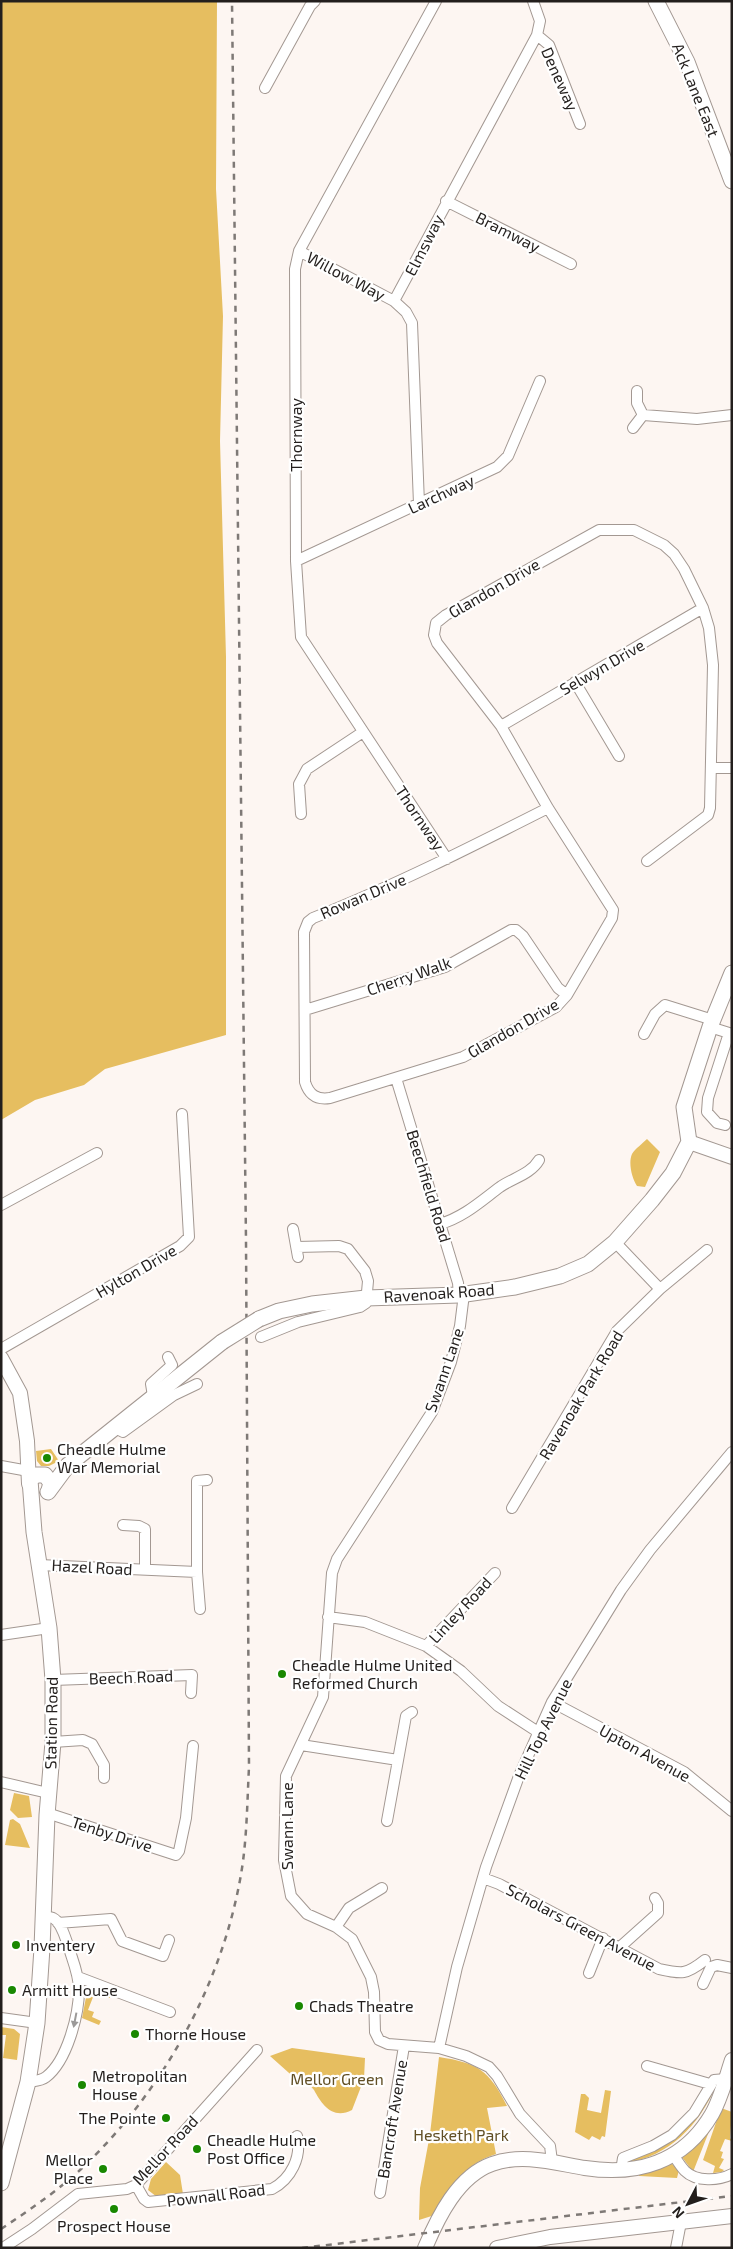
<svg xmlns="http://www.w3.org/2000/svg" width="733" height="2249" viewBox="0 0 733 2249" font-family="'Exo 2',sans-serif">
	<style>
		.green { fill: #e6be60 }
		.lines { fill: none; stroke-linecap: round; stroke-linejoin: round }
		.street-casing { stroke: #a39892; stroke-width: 12 }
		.secondary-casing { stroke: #a39892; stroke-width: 16 }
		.primary-casing { stroke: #a39892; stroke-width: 17 }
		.street { stroke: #fff; stroke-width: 10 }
		.secondary { stroke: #fff; stroke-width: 14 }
		.primary { stroke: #fff; stroke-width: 15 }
		.rail { stroke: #7e7976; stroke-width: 2.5; stroke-dasharray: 6 6; stroke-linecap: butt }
		.primary-bridge-casing { stroke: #a39892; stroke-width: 17; stroke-linecap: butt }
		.primary-bridge { stroke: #fff; stroke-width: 15 }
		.oneway { fill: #9c9a99 }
		.poi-dot { fill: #198801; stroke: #fff; stroke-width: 2 }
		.labels { text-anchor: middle; stroke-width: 4.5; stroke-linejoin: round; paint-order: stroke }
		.street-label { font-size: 16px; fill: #231f1d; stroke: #fff }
		.poi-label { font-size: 16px; fill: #231f1d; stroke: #fff; text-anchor: start }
		.park-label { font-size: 16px; fill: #614f25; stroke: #fff }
	</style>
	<rect width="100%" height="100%" fill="#fdf6f2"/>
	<!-- green -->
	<path class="green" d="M1 1H217L216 189 223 316 220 441 226 657V1035L105 1069 84 1085 35 1100 1 1120Z
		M647 1139 660 1152 645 1187 637 1186C632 1178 628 1163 632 1154 635 1149 643 1143 647 1139Z
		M51 1449 59 1461 49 1466H41L37 1461 36 1451Z
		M14 1793 29 1796 32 1817 18 1818 10 1810Z
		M13 1819 20 1824 30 1848 5 1845 10 1820Z
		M88 1987 110 1996V1998L95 1992 88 2010 94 2012 92 2017 101 2021 99 2025 82 2018Z
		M1 2027 14 2029 20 2034 17 2060 3 2058 6 2035H1Z
		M292 2048 365 2058 364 2079 352 2110C333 2120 322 2105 314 2090 311 2086 306 2082 302 2078L298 2081 270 2056Z
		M439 2057C478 2063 489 2070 507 2106L487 2108 496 2154C462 2165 454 2185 438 2214L419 2220 420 2188 430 2134Z
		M716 2086C699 2125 669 2157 625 2163L650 2152Z
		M605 2090 611 2091 605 2137 602 2136 600 2140 592 2136 589 2140 575 2132 581 2094H585L589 2098 587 2110 601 2113Z
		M721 2108 732 2112 730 2138 732 2141 725 2139 720 2151 723 2152 721 2158 724 2159 719 2168 724 2170 722 2172 713 2173 715 2166 703 2160Z
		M710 2129 693 2172 682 2157Z
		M166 2162 180 2175 183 2194 157 2197 148 2190 151 2179Z
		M671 2163 679 2170 677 2178 639 2176 638 2174Z"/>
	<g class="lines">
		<defs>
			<path id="street" d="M436 1 299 251 295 269 296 561 301 637 447 859
				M537 35 549 45 580 124
				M265 88 310 6 315 1
				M446 201 571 264
				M299 251 394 301
				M637 391V403L643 415 697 419 732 415
				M633 428 643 415
				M419 504 412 323 406 312 394 301 537 35 540 21 533 1
				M296 561 497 467 508 456 540 381
				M575 682 619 756
				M501 726 703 608
				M711 768H732
				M548 808C471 847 394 886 313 918L308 922 304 932 305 1082C309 1095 317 1100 330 1098L463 1057 556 1007 567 995 612 918 613 910 548 808 501 726 437 643 434 635 436 623 446 615 599 530H634L664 545 674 554 684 569 703 608 709 628 713 665 710 808 708 815 647 861
				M301 814 299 784 307 769 363 732
				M305 1010 445 967 511 930H516L523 936 558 988 567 995
				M710 1027 729 1033 708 1098 707 1112 717 1123 725 1125
				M644 1034 655 1014 665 1005 713 1020
				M396 1078 458 1283 459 1295
				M1 1205 97 1153
				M440 1224C464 1217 481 1201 500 1187 513 1178 531 1174 539 1160
				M293 1229 298 1257
				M660 1289 707 1250
				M464 1294 460 1326 451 1362 432 1412 337 1559 332 1573 323 1697 286 1776 284 1860 291 1896 307 1914 336 1927 352 1939 371 1977 374 1992 375 2032 379 2040 388 2044 439 2048 466 2056 489 2067 497 2076 520 2114 550 2146 552 2161
				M261 1337 298 1322 360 1307 366 1303 368 1281 365 1271 348 1249 339 1246 297 1247
				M1 1349 180 1246 189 1237 182 1114
				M153 1396 151 1384 172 1365 168 1357
				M113 1427 123 1432 174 1395 197 1384
				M1 1466 23 1470 29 1473
				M512 1508 617 1331 660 1289 615 1242
				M123 1525 139 1526 145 1529V1570
				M39 1565 197 1572
				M200 1609 197 1572V1481L207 1480
				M328 1617 365 1622 426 1646 461 1671 498 1706 538 1732
				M1 1635 49 1628
				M426 1646 495 1573
				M53 1680 192 1675 191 1693
				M552 1702 684 1772 732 1811
				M53 1742 83 1740 92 1744 104 1765V1778
				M301 1745 398 1760
				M1 1782 48 1793
				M47 1813 176 1855 179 1851 186 1818 193 1746
				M387 1821 406 1716 412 1712
				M483 1878 499 1884 659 1969C682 1974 686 1975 705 1960
				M58 1923 111 1919 122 1941 163 1956 169 1940
				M336 1927 349 1908 382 1888
				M620 1947 658 1913V1903L655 1898
				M589 1973 603 1938
				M78 1977 170 2012
				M703 1984 711 1967 717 1965 732 1968
				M1 2018 37 2023
				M439 2048 457 1967 486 1867 519 1776 552 1702 621 1590 650 1550 732 1452
				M647 2066 710 2084
				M28 2082C34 2081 41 2081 46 2077 67 2061 79 2015 79 1989 79 1974 72 1959 68 1945 65 1937 61 1922 53 1918 50 1917 46 1917 42 1916
				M673 2155C677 2160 681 2167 685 2171 696 2182 719 2181 732 2174
				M621 2171 623 2158 653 2146 672 2135 694 2113 714 2080 726 2079
				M136 2185 144 2199 148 2202 272 2189C291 2179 302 2157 297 2136
				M380 2193 404 2046
				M3 2248 32 2229 78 2194 127 2189 136 2185 257 2050
				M676 2248 681 2222"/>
			<path id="secondary" d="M689 1142 732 1157
				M1 1358 20 1393 27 1441 29 1484
				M425 2248C438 2217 458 2176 492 2164 522 2153 555 2163 585 2168 638 2176 684 2162 712 2114 721 2098 726 2078 732 2060
				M497 2248 550 2237 732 2216"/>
			<path id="primary" d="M656 1 687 62 732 181
				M259 1319 279 1311 312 1304 366 1298 459 1295 515 1287 560 1276 588 1264 615 1242 652 1200 673 1173 689 1142 684 1107 710 1027 732 973
				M48 1492 68 1465 222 1342
				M1 2183 28 2082 37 2023 42 1948 47 1815 53 1742V1680L49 1628 34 1532 30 1480 36 1475H45L51 1483 49 1490"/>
		</defs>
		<!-- street casing -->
		<use href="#street" class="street-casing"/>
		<!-- secondary casing -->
		<use href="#secondary" class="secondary-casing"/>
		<!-- primary casing -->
		<use href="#primary" class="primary-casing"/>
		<!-- street -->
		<use href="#street" class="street"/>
		<!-- secondary -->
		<use href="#secondary" class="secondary"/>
		<!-- primary -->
		<use href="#primary" class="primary"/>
		<!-- rail -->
		<path class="rail" d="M1 2229C28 2211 56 2192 80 2170 160 2095 220 1989 240 1880 247 1843 247 1805 249 1767L246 1241 232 1
			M302 2248 732 2196"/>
		<defs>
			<path id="primary-bridge" d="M222 1342 259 1319"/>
		</defs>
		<!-- primary-bridge casing -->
		<use href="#primary-bridge" class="primary-bridge-casing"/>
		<!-- primary-bridge -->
		<use href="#primary-bridge" class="primary-bridge"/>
	</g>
	<!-- one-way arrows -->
	<defs><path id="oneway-solid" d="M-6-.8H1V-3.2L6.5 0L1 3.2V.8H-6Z" transform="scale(1.25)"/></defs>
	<use class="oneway" href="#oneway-solid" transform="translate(75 2020) rotate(101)"/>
	<!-- markers -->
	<g class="poi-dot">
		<circle cx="47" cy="1458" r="5"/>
		<circle cx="282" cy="1674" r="5"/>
		<circle cx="16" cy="1945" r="5"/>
		<circle cx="12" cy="1990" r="5"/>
		<circle cx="299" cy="2006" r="5"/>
		<circle cx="135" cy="2034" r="5"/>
		<circle cx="82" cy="2085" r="5"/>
		<circle cx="166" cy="2118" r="5"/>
		<circle cx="197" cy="2149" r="5"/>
		<circle cx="103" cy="2169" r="5"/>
		<circle cx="114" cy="2209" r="5"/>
	</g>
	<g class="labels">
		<!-- street labels -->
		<g class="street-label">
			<text transform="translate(560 79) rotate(66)" y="6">Deneway</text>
			<text transform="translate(696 90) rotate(68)" y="6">Ack Lane East</text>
			<text transform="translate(508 232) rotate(27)" y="6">Bramway</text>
			<text transform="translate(424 245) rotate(-63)" y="6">Elmsway</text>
			<text transform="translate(346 276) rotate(28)" y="6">Willow Way</text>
			<text transform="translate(296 435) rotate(-90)" y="6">Thornway</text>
			<text transform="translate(441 494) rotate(-25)" y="6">Larchway</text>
			<text transform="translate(494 588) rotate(-30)" y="6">Glandon Drive</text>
			<text transform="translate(602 667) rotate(-30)" y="6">Selwyn Drive</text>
			<text transform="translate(420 818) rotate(56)" y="6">Thornway</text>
			<text transform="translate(363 896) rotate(-23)" y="6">Rowan Drive</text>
			<text transform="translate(409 976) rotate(-19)" y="6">Cherry Walk</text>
			<text transform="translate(513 1028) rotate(-30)" y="6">Glandon Drive</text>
			<text transform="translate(429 1186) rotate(73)" y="6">Beechfield Road</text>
			<text transform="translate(136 1271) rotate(-30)" y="6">Hylton Drive</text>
			<text transform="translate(439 1293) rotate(-4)" y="6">Ravenoak Road</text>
			<text transform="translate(444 1370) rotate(-71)" y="6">Swann Lane</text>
			<text transform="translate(581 1395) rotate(-59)" y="6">Ravenoak Park Road</text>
			<text transform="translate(92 1567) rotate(3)" y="6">Hazel Road</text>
			<text transform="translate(460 1610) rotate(-47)" y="6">Linley Road</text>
			<text transform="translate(131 1677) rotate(-2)" y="6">Beech Road</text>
			<text transform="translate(51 1723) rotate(-89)" y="6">Station Road</text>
			<text transform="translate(543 1729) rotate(-64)" y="6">Hill Top Avenue</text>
			<text transform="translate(645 1753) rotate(29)" y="6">Upton Avenue</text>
			<text transform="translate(287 1826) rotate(-90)" y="6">Swann Lane</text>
			<text transform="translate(112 1834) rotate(18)" y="6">Tenby Drive</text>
			<text transform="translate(581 1927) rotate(28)" y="6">Scholars Green Avenue</text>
			<text transform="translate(392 2119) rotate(-81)" y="6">Bancroft Avenue</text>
			<text transform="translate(165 2150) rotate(-47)" y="6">Mellor Road</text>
			<text transform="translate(216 2195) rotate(-7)" y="6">Pownall Road</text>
		</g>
		<!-- poi labels -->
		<g class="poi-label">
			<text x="57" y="1455">Cheadle Hulme<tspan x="57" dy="18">War Memorial</tspan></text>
			<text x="292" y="1671">Cheadle Hulme United<tspan x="292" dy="18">Reformed Church</tspan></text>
			<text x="26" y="1951">Inventery</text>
			<text x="22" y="1996">Armitt House</text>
			<text x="309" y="2012">Chads Theatre</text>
			<text x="145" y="2040">Thorne House</text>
			<text x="92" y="2082">Metropolitan<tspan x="92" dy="18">House</tspan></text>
			<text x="156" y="2124" text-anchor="end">The Pointe</text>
			<text x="207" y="2146">Cheadle Hulme<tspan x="207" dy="18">Post Office</tspan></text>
			<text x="93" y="2166" text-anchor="end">Mellor<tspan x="93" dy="18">Place</tspan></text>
			<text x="114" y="2232" text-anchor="middle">Prospect House</text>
		</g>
		<!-- park labels -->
		<g class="park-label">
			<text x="337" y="2085">Mellor Green</text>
			<text x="461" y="2141">Hesketh Park</text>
		</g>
	</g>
	<!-- border -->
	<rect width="733" height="2249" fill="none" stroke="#231f1d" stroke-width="5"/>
	<!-- north arrow -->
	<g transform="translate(688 2204) rotate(229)" stroke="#ffffff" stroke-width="4" paint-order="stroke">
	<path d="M0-4L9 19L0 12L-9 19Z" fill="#231f1d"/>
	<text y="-8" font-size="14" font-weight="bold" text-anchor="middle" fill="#231f1d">N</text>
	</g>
</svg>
